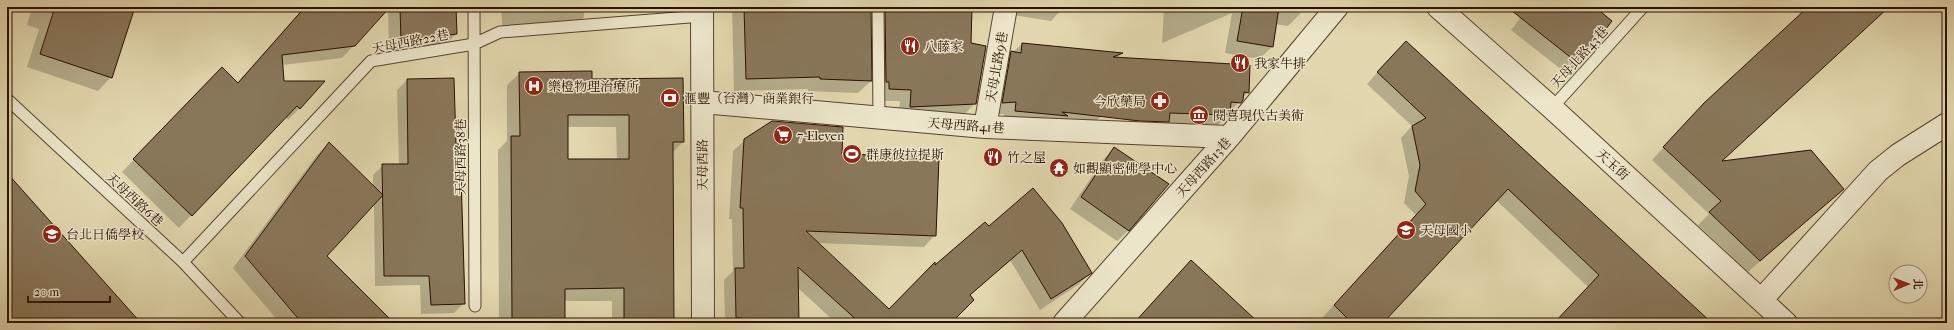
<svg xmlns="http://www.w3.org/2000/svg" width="1954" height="330" viewBox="0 0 1954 330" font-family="'IM FELL French Canon','Noto Serif TC',serif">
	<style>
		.shadow { fill: #0003; fill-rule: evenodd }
		.building { fill: #89775a; stroke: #291000; fill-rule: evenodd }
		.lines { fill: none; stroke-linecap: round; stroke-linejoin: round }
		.service-casing { stroke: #57422c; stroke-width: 13 }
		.minor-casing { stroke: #57422c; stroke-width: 24 }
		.tertiary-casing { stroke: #57422c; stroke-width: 24 }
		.service { stroke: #ece5ca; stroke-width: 11 }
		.minor { stroke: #ece5ca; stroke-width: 22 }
		.tertiary { stroke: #ece5ca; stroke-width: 22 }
		.labels { text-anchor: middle; stroke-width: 3; stroke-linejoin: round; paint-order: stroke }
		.street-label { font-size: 13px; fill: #291000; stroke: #ece5ca }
		.poi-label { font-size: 13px; fill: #291000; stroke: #ece5ca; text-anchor: start }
	</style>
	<rect width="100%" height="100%" fill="#e2d7ae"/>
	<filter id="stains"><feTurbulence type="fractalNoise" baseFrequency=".005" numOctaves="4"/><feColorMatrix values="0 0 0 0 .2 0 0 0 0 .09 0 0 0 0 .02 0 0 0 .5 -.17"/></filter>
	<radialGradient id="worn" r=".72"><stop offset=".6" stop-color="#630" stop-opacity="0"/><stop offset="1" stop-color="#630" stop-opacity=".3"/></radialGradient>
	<!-- shadow -->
	<path class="shadow" d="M32 7H134L111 77 98 91 27 67 39 29 27 25Z
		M297 7H455L456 34 444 46 389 52 388 8 342 58 282 65 283 82 300 108 288 120 285 117 179 228 122 172 210 80 237 83 301 11Z
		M501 7H656L584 9V17L572 29 503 34Z
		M732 7H971L970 44 975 103 963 116 898 118 900 101H877L873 20 871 12V81L858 93 808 91V89L734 91Z
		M1014 7H1064L1051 21 1013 15Z
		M1095 7H1110L1108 9Z
		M1152 7H1301L1300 14 1288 26 1275 24 1272 47 1259 59 1225 53 1232 13 1162 43 1164 11 1152 9Z
		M1529 7H1593L1578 63 1567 74 1511 30Z
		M1809 7H1888L1720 162 1843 189 1748 272 1698 225 1709 214 1652 160 1692 117Z
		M1022 44 1121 54 1109 65 1101 116 1089 128 1003 123 1004 114 990 115 999 64Z
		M1395 53 1711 323H1555L1588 287 1496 200 1382 323H1330L1323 317 1416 215 1404 203 1409 176 1401 138 1412 126 1367 84Z
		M1139 71 1248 92 1218 125 1166 123 1157 132 1126 131Z
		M520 73 591 80 683 142 672 153 673 323H612V301H564V323H493L499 317 498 150 507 141V85ZM567 127H616L617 160H567Z
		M453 79 455 145 464 303 454 313 421 314 420 285 375 286 374 204 325 256 393 323H280L233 268 317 155 329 143 373 187V175L383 165H399L397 90 407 80Z
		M745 140 841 155 935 235 924 247 817 243 889 310 934 267 988 227 1090 273 1079 284 1040 310 1010 260 969 296 950 323H836L798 288V323H725L724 280 733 271 732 219H729L733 151Z
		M1114 148 1129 230 1117 241 1070 209 1103 160Z"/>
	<!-- building -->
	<path class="building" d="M55 7H135L112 78 40 54Z
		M305 7H390L355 46 282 55 284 81H325L300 109 297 106 192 216 133 159 222 67 238 83Z
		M400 7H456L457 34 401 41Z
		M744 7H871L872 81 820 79V77L746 79Z
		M885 7H972L971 43 986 46 976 104 910 107 911 90 889 89V82H886Z
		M1243 7H1279L1273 47 1237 41Z
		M1507 7H1595L1612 21 1579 64Z
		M1808 7H1889L1722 161 1811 150 1844 189 1760 261 1709 212 1721 201 1663 147 1704 103Z
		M1406 41 1712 323H1554L1599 275 1508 189 1383 323H1352L1334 305 1426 204 1415 191 1420 165 1412 126 1426 118 1377 72Z
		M1022 43 1123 53 1113 57 1250 65 1249 93 1244 92 1243 100 1241 103 1231 102 1230 115 1170 113 1169 122 1140 121 1062 112 1068 116 1015 111 1016 102 1002 103 1011 51 1021 53Z
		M592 71V79L683 78 684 142H673L674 323H624V288L565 289V323H512L511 136H520L519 72ZM568 115H629V159H568Z
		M454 78 456 144H460L465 304 431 305 429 276H384L382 164H408L407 79Z
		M772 121 843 127 842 154 939 157 936 236 806 231 889 309 935 262V265L985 222 989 226 1033 188 1062 223 1092 273 1051 299 1022 250 970 295 974 300 951 323H860L798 267 799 323H742V318H736L735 268H744L743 208H740L744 139Z
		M329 142 383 195 327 256 394 323H302L245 256Z
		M1114 147 1169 184 1129 231 1081 197Z
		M7 173 141 323H7Z
		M1191 260 1259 323H1134Z"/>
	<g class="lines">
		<defs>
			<path id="service" d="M474 7 475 306
				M878 7 879 118
				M7 99 183 262 240 323
				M1552 108 1643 7
				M183 262 371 61 474 44 500 32 702 16"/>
			<path id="minor" d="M1438 7 1552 108 1786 323
				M702 102 985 127 1229 137
				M985 127 1006 7
				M1762 299 1878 171 1898 155 1947 124
				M1064 323 1229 137 1337 7"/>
			<path id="tertiary" d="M702 7 703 323"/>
		</defs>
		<!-- service casing -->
		<use href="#service" class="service-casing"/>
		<!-- minor casing -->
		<use href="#minor" class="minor-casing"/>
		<!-- tertiary casing -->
		<use href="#tertiary" class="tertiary-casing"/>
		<!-- service -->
		<use href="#service" class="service"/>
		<!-- minor -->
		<use href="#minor" class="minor"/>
		<!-- tertiary -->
		<use href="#tertiary" class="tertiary"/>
	</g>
	<!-- icons -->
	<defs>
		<symbol id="restaurant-disc" viewBox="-11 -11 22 22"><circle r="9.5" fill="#8f2418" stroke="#ece5ca"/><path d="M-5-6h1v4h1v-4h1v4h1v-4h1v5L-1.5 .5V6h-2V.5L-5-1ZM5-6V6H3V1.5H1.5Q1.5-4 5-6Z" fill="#fff"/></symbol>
		<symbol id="hospital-disc" viewBox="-11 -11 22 22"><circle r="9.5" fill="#8f2418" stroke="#ece5ca"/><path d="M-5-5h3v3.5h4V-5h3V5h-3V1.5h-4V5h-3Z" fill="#fff"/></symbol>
		<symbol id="bank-disc" viewBox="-11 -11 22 22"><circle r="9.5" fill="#8f2418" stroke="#ece5ca"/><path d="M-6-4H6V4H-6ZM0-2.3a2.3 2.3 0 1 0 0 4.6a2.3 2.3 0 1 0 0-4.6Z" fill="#fff"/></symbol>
		<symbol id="pharmacy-disc" viewBox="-11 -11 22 22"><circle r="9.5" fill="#8f2418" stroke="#ece5ca"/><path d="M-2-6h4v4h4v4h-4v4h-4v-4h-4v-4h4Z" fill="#fff"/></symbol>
		<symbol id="museum-disc" viewBox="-11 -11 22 22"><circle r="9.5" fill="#8f2418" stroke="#ece5ca"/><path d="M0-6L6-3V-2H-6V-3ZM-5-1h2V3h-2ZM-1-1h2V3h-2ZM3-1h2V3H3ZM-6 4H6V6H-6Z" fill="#fff"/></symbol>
		<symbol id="supermarket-disc" viewBox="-11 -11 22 22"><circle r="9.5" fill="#8f2418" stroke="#ece5ca"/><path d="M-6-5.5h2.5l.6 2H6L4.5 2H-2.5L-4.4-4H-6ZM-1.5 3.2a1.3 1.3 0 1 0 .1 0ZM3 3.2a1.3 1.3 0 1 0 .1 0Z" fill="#fff"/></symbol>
		<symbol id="stadium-disc" viewBox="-11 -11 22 22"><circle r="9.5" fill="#8f2418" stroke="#ece5ca"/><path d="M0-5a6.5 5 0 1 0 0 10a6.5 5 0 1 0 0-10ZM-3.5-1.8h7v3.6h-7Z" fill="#fff"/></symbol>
		<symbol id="temple-disc" viewBox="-11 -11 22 22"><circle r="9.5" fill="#8f2418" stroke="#ece5ca"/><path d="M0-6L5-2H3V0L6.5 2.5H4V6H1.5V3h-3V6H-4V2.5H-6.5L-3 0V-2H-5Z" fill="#fff"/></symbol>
		<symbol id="school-disc" viewBox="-11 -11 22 22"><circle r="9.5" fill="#8f2418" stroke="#ece5ca"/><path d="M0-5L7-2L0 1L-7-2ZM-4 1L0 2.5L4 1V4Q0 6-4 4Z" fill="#fff"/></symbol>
	</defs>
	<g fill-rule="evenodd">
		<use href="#restaurant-disc" x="899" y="35" width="22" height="22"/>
		<use href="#restaurant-disc" x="1229" y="52" width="22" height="22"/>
		<use href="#hospital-disc" x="523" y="75" width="22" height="22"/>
		<use href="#bank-disc" x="659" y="87" width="22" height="22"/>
		<use href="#pharmacy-disc" x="1149" y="90" width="22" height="22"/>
		<use href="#museum-disc" x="1188" y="104" width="22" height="22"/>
		<use href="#supermarket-disc" x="772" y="124" width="22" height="22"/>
		<use href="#stadium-disc" x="841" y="143" width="22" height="22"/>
		<use href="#restaurant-disc" x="982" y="146" width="22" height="22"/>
		<use href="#temple-disc" x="1048" y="157" width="22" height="22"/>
		<use href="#school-disc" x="1395" y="219" width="22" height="22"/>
		<use href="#school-disc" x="41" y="223" width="22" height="22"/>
	</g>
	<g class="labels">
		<!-- street labels -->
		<g class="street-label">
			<text transform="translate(410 41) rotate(-11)" y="5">天母西路22巷</text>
			<text transform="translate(1579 57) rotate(-48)" y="5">天母北路43巷</text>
			<text transform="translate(996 67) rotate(-80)" y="5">天母北路9巷</text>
			<text transform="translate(966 125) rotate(4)" y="5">天母西路41巷</text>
			<text transform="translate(460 157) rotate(-90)" y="5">天母西路38巷</text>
			<text transform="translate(1613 164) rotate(42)" y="5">天玉街</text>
			<text transform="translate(702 165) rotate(-90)" y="5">天母西路</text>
			<text transform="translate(1203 167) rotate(-48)" y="5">天母西路13巷</text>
			<text transform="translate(135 199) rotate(43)" y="5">天母西路6巷</text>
		</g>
		<!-- poi labels -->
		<g class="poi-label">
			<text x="924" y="51">八藤家</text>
			<text x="1254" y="68">我家牛排</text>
			<text x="548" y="91">樂橙物理治療所</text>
			<text x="684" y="103">滙豐（台灣）商業銀行</text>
			<text x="1146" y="106" text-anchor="end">今欣藥局</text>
			<text x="1213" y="120">閱喜現代古美術</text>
			<text x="797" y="140">7-Eleven</text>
			<text x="866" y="159">群康彼拉提斯</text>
			<text x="1007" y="162">竹之屋</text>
			<text x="1073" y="173">如觀顯密佛學中心</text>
			<text x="1420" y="235">天母國小</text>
			<text x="66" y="239">台北日僑學校</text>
		</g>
	</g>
	<!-- margin -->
	<rect width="1954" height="330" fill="none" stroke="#e2d7ae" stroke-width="24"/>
	<rect x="8" y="8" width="1938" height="314" fill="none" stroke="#291000" stroke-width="2"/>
	<rect x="12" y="12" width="1930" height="306" fill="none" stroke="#291000"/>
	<!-- north arrow -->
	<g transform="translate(1908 284) rotate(89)"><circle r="19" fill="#ece5ca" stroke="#9e9079"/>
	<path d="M0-3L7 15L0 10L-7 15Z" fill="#8f2418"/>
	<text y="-6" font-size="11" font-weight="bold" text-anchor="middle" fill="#291000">北</text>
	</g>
	<!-- scale -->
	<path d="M28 296v6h82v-6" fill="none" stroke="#291000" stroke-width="2"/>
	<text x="34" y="296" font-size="12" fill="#291000" stroke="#ece5ca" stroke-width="3" paint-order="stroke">20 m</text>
	<rect width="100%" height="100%" filter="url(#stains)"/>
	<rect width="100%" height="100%" fill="url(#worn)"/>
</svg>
